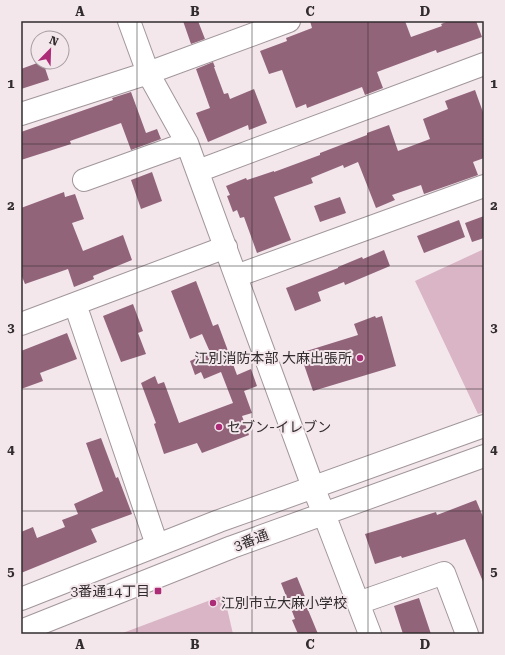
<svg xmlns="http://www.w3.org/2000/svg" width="505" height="655" viewBox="0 0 505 655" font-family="'Roboto Serif','Noto Sans JP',serif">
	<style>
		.green { fill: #d9b5c5 }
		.building { fill: #92647a }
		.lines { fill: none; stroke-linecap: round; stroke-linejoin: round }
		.minor-casing { stroke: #a1969b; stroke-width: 24 }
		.minor { stroke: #fff; stroke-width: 22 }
		.grid { fill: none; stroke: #312c2e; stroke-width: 1; stroke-opacity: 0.55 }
		.poi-dot { fill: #ad2c78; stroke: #f3e7ec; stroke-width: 1.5 }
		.labels { text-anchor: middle; stroke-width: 4; stroke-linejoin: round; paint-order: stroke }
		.poi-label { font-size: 14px; fill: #312c2e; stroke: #f3e7ec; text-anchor: end }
		.street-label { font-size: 14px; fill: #312c2e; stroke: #f3e7ec }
		.neatline { fill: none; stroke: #312c2e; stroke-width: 1.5 }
		.grid-label { font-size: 13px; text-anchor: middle; font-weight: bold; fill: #312c2e }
	</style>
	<rect width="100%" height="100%" fill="#f3e7ec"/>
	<!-- green -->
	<path class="green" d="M484 249V412L478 414 415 281Z
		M224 595 233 634H120Z"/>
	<!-- building -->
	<path class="building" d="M183 21H198L205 39 191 44Z
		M310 21H405L411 37 442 26 441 24 449 21H476L482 37 437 53 436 50 377 72 383 88 365 95 362 87 307 108 306 104 296 108 282 70 269 74 260 51 287 41 286 38 312 28Z
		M40 62H43L49 80 21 89V69Z
		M213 62 215 67H214L224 94 228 93 230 99 254 89 267 123 249 130 248 125 208 142 196 113 210 108 196 69Z
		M475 90 484 115V158L473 162 478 175 424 194 421 185 392 195 395 200 376 208 358 162 344 168 343 165 311 178 313 183 274 197 291 240 257 253 244 217 240 218 237 210 233 212 227 196 230 195 226 186 246 178 247 180 274 171V172L320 155V153L367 135V133L389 125 398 151 430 139 423 119 448 109 445 101Z
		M131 92 146 133 157 129 161 139 131 150 121 123 70 141 71 144 21 160V132L113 100 112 98Z
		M152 172 162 201 141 209 131 180Z
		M64 192 65 197 75 194 84 219 72 223 83 251 123 235 132 260 93 276 94 279 74 287 68 269 25 284 21 274V208Z
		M340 197 346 213 320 222 314 206Z
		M484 216V238L472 242 465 223Z
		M459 220 465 237 424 253 417 236Z
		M384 250 390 266 345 285 344 282 318 292 321 301 295 311 286 288 338 268V267L362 257 363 259Z
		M196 281 213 326 218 324 237 375 251 369 257 386 244 391 252 413 242 416 249 435 202 453 197 443 164 454 154 424 156 423 141 383 155 376 158 384 164 382 179 423 233 403 221 372 204 379 201 372 195 375 190 361 210 352 202 334 190 339 171 291Z
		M133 304 143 331 138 333 146 354 121 362 103 316Z
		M375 316 376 318 382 316 396 366 313 391 300 353 358 335 354 324Z
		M67 333 77 359 40 373 43 381 21 389V351Z
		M101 438 116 478 118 477 132 514 91 529 97 542 21 573V532L33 527 37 538 65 527 62 520 78 514 74 504 103 491 86 443Z
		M476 500 484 519V584L465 539 402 558 401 556 375 564 365 534 385 528 436 512 437 515Z
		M297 577 306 599 304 600 318 634H298L292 620 295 619 281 583Z
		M419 598 431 634H403L394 606Z"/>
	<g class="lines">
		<defs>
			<path id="minor" d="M129 21 148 73 187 143 313 487 324 514 370 634
				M21 114 148 73 289 21
				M198 171 484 64
				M84 180 187 143
				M236 276 484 186
				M75 304 157 545
				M21 324 226 247
				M21 599 219 521 484 426
				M358 603 444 573 467 634
				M21 631 232 547 484 456"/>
		</defs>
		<!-- minor casing -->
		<use href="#minor" class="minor-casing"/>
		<!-- minor -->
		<use href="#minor" class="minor"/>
	</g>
	<!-- grid -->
	<path class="grid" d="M137 21V634M252 21V634M368 21V634M21 144H484M21 266H484M21 389H484M21 511H484"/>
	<!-- markers -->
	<g class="poi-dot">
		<circle cx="360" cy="358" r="4"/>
		<circle cx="219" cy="427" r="4"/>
		<rect x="154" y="587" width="8" height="8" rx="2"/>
		<circle cx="213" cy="603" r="4"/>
	</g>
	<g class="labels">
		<!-- poi labels -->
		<g class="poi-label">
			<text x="352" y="363">江別消防本部 大麻出張所</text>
			<text x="227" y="432" text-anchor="start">セブン-イレブン</text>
			<text x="150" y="596">3番通14丁目</text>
			<text x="221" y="608" text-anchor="start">江別市立大麻小学校</text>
		</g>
		<!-- street labels -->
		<g class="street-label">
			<text transform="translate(251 540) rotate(-20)" y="5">3番通</text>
		</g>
	</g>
	<!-- border -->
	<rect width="505" height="655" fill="none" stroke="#f3e7ec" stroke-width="44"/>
	<!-- north arrow -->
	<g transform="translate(50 50) rotate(23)"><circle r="19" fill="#f3e7ec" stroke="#a59ca0"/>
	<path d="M0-3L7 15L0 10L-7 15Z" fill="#ad2c78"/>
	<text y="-6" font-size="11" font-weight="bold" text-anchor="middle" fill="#312c2e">N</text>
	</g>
	<rect x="22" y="22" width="461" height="611" class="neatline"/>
	<g class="grid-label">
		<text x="80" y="16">A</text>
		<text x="195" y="16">B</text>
		<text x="310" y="16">C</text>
		<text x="425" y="16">D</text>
		<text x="11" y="88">1</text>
		<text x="494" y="88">1</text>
		<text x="11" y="210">2</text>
		<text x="494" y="210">2</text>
		<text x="11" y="332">3</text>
		<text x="494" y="332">3</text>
		<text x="11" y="454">4</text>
		<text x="494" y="454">4</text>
		<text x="11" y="576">5</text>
		<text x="494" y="576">5</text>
		<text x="80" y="649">A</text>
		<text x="195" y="649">B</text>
		<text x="310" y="649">C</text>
		<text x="425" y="649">D</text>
	</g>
</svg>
